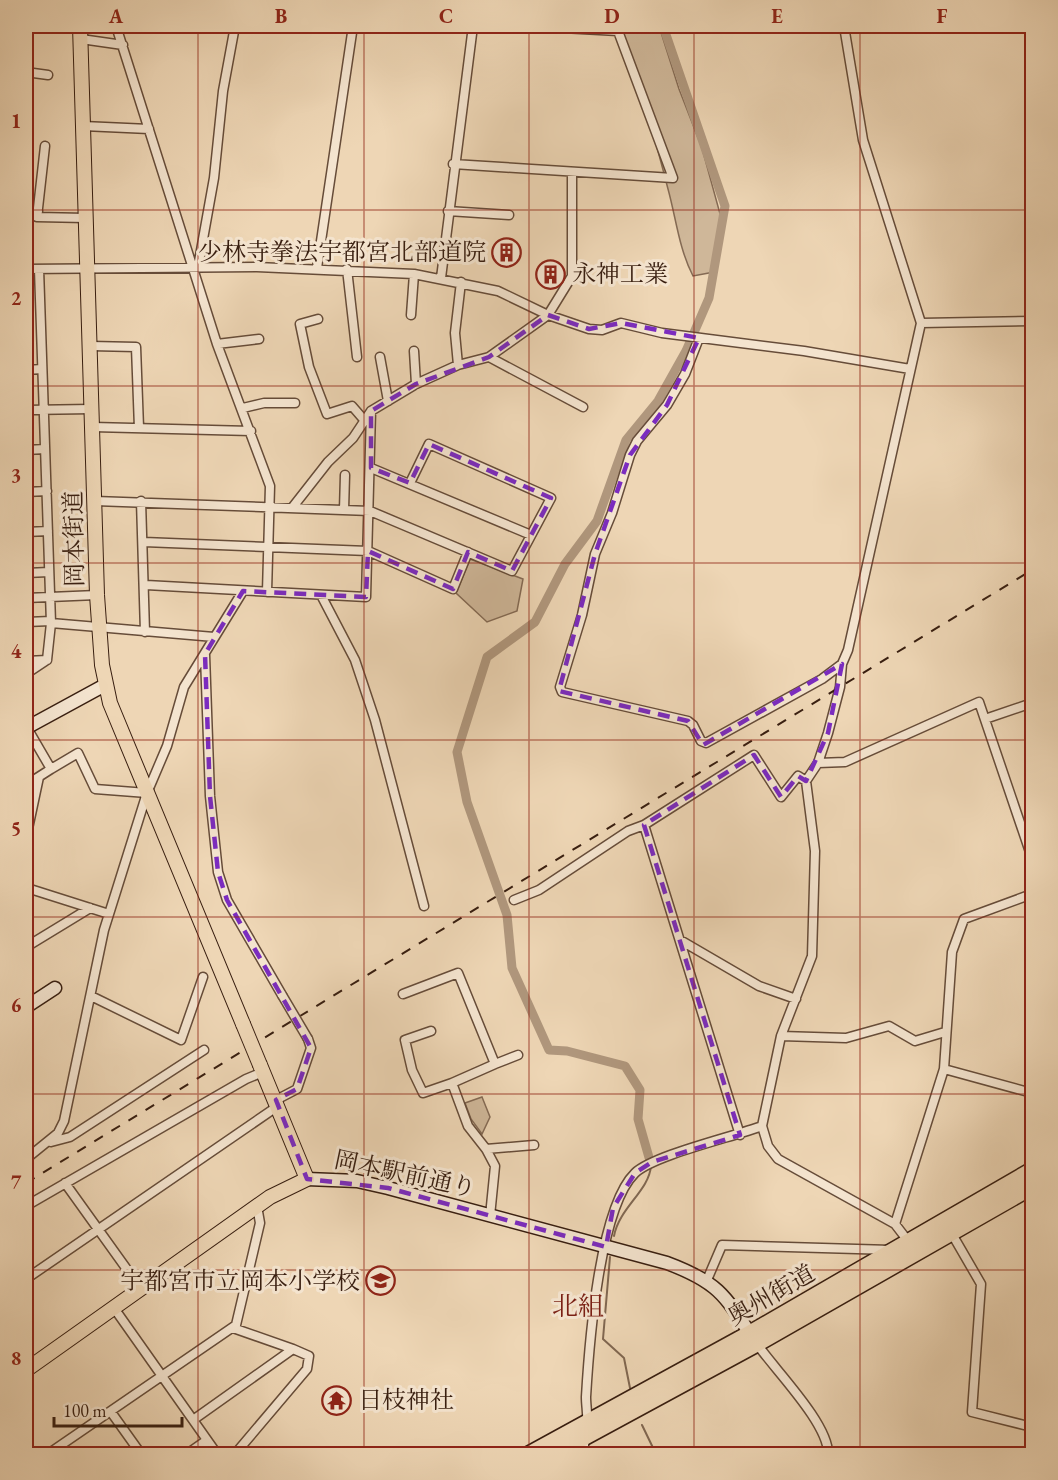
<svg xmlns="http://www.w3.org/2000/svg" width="1058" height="1480" viewBox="0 0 1058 1480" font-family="'EB Garamond','Noto Serif JP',serif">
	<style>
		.green { fill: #cfb799; stroke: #846a54; stroke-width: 1.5 }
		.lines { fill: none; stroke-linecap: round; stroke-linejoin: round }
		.stream { stroke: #806751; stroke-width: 2 }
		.canal { stroke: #b0977d; stroke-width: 9 }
		.street-casing { stroke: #664c39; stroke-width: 11 }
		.secondary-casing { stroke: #381e10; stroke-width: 15 }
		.primary-casing { stroke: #381e10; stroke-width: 16 }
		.highway-casing { stroke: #381e10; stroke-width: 18 }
		.street { stroke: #f4e4cf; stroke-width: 8 }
		.secondary { stroke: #f4e4cf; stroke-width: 12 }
		.primary { stroke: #eed6b5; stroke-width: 14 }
		.highway { stroke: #eed6b5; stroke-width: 15 }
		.rail { stroke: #381e10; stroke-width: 2; stroke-dasharray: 10 10; stroke-linecap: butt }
		.street-bridge-casing { stroke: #664c39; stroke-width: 11; stroke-linecap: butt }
		.primary-bridge-casing { stroke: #381e10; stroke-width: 16; stroke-linecap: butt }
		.street-bridge { stroke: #f4e4cf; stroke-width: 8 }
		.primary-bridge { stroke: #eed6b5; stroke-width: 14 }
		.marked { fill: none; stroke: #7b2cbf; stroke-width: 4.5; stroke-dasharray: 12 8; stroke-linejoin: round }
		.grid { fill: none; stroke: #8f2418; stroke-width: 1.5; stroke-opacity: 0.55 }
		.labels { text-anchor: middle; stroke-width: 6; stroke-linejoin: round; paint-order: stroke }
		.poi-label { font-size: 24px; fill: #381e10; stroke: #f4e4cf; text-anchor: end }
		.street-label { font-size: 24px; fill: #381e10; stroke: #f4e4cf }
		.neighbourhood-label { font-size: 26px; fill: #7a1f14; stroke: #f4e4cf }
		.neatline { fill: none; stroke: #8f2418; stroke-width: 2 }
		.grid-label { font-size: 20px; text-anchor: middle; font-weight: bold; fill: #8f2418 }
	</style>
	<rect width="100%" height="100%" fill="#eed6b5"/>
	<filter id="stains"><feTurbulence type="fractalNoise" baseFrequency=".00333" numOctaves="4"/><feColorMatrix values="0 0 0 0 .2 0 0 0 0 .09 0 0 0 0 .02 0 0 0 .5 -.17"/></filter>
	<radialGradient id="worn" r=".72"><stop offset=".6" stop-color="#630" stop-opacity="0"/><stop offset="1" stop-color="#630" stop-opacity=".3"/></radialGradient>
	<!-- green -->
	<path class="green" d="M621 26H659L679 89 702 148 722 221 714 272 693 276C679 249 676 218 668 189 654 134 638 80 621 26Z
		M470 559 523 579 517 611 487 622 456 593Z
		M482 1097 490 1117 482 1134 471 1119 465 1103Z"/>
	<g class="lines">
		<!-- stream -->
		<path class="stream" d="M614 1236C619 1208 649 1191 651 1166
			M610 1257 603 1339 624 1358 630 1388
			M642 1425 656 1454"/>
		<!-- canal -->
		<path class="canal" d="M650 1161 638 1119 640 1090 625 1066 567 1051 549 1050 512 968 507 915 467 802 457 752 487 657 535 622 565 564 597 521 626 440 658 401 686 351 709 298 725 206 663 26"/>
		<defs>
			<path id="street" d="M116 26 217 344 270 486 267 592
				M81 39 123 45
				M26 72 48 75
				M83 126 149 129
				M45 146 37 217 86 218
				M453 164 673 178 618 31 525 26
				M448 211 509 215
				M26 212 38 211
				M198 267 214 178 223 91 235 26
				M317 268 353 26
				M26 269 257 267 414 274 498 291 548 315 589 329 602 330 621 323 662 333 804 351 910 369
				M39 269 51 623 47 660
				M347 269 357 357
				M441 278 473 26
				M411 315 414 274
				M318 319 300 324 309 367 327 414 352 406 365 421
				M921 323 1032 321
				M699 338 685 374 667 405 637 441 630 455 612 513 595 554 582 615 560 687 562 692 688 721 693 725 701 741 706 743 822 679 842 664 848 650 921 323 863 140 844 26
				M217 344 259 339
				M91 346 136 347 139 428
				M414 351 416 384
				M380 357 388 401
				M489 357 583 407
				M458 365 455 333 461 282
				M26 370 42 369
				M243 408 264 403H295
				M26 410 92 409
				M93 427 251 431
				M26 450 45 449
				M371 468 531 535
				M26 492 47 491
				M95 501 370 511 512 571 551 498 429 444 410 483
				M141 501 145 632
				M292 508 328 462 353 438 371 411 416 384 458 365 489 357 548 315 572 276V172
				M344 510 345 475
				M26 532 48 531
				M144 542 368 551 453 589 468 552
				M26 573 49 572
				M146 585 366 597 371 411
				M321 595 355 660 375 720 424 906
				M26 598 97 595
				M26 622 51 621
				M51 623 214 637
				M205 655 210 796 218 872 227 900 282 995
				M26 661 47 660
				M842 664 840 687 828 733 818 763 806 781 815 851 812 956 781 1036 762 1126 768 1146 778 1159 895 1224 908 1241
				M26 674 47 660
				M985 719 1032 703
				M26 726 51 769 26 785
				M818 763 845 762 979 702 1032 858
				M51 769 78 753 95 789 147 793
				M26 838 39 777
				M27 888 109 914
				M514 900 539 890 628 831 644 825
				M680 940 759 986 796 999
				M26 947 90 908
				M403 994 458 973 495 1064 452 1083 468 1126 486 1149 495 1166 490 1216
				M91 996 181 1040 203 977
				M431 1031 405 1040 412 1070 423 1093 452 1083
				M781 1036 846 1038 889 1026 915 1041 945 1032
				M495 1064 518 1055
				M944 1069 1032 1093
				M276 1100 297 1089 311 1048 308 1039
				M740 1135 644 825 754 755 781 797 798 776 806 781
				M51 1142 70 1137 204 1050
				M486 1149 534 1145
				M26 1159 58 1133 64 1121 104 930 147 793 167 746 184 687 243 591
				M65 1183 141 1289
				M26 1206 246 1079 263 1072
				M895 1224 944 1069 952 952 964 919 1032 894
				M952 1234 981 1284 972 1412 1032 1427
				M26 1279 278 1106
				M707 1280 722 1245 891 1250
				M114 1308 217 1454
				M757 1344C775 1370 829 1424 828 1454
				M111 1412 141 1454
				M193 1420 293 1349 233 1328
				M587 1424C588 1415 586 1406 586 1397 589 1346 599 1208 635 1173 654 1155 733 1137 762 1126
				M48 1454 236 1325 260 1223 257 1206
				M187 1454 207 1440
				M235 1454 307 1369 309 1356 293 1349
				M583 1454 585 1437"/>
			<path id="secondary" d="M26 728 105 685
				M26 1007 55 988
				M307 1179 357 1181 388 1188 667 1263C718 1282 725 1295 754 1340"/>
			<path id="primary" d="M80 26 97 595 102 665 110 703 243 1024
				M26 1370 270 1197 307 1179 260 1065"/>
			<path id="highway" d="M529 1454 750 1333 1032 1170
				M554 1454 757 1344 1032 1187"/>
		</defs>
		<!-- street casing -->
		<use href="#street" class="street-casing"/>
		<!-- secondary casing -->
		<use href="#secondary" class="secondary-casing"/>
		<!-- primary casing -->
		<use href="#primary" class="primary-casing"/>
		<!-- highway casing -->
		<use href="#highway" class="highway-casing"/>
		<!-- street -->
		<use href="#street" class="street"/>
		<!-- secondary -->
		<use href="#secondary" class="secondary"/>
		<!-- primary -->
		<use href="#primary" class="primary"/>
		<!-- highway -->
		<use href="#highway" class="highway"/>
		<!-- rail -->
		<path class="rail" d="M26 1183 1032 570"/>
		<defs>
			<path id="street-bridge" d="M282 995 308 1039"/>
			<path id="primary-bridge" d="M243 1024 260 1065"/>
		</defs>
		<!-- street-bridge casing -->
		<use href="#street-bridge" class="street-bridge-casing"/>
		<!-- primary-bridge casing -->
		<use href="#primary-bridge" class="primary-bridge-casing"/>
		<!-- street-bridge -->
		<use href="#street-bridge" class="street-bridge"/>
		<!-- primary-bridge -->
		<use href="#primary-bridge" class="primary-bridge"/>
	</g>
	<!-- marked area -->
	<path class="marked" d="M548 315 589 329 621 323 699 338 667 405 630 455 595 554 559 691 688 721 703 745 842 664 828 733 806 781 798 776 781 797 754 755 644 825 740 1135 652 1162 635 1173 613 1208 606 1247 388 1188 307 1179 276 1100 297 1089 311 1048 227 900 218 872 210 796 205 654 243 591 366 597 368 551 453 589 468 552 512 571 551 498 429 444 410 483 371 468V411L416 384 489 357Z"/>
	<!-- grid -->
	<path class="grid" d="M198 26V1454M364 26V1454M529 26V1454M694 26V1454M860 26V1454M26 210H1032M26 386H1032M26 563H1032M26 740H1032M26 917H1032M26 1094H1032M26 1270H1032"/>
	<!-- icons -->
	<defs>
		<symbol id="building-ring" viewBox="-11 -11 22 22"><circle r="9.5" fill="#f4e4cf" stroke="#8f2418" stroke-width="1.5"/><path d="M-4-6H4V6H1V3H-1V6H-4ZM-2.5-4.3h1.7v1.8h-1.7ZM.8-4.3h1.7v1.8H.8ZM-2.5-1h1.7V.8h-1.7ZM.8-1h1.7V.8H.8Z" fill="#8f2418"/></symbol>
		<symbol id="school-ring" viewBox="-11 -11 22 22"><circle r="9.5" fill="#f4e4cf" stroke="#8f2418" stroke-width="1.5"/><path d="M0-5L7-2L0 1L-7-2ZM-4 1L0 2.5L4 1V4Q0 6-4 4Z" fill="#8f2418"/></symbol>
		<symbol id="temple-ring" viewBox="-11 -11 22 22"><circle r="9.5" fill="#f4e4cf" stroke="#8f2418" stroke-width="1.5"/><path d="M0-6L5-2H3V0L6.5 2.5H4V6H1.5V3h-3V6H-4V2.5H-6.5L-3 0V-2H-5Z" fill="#8f2418"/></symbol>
	</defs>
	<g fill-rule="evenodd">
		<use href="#building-ring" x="490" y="236" width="33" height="33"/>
		<use href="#building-ring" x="534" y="258" width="33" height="33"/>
		<use href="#school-ring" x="364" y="1264" width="33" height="33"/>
		<use href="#temple-ring" x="320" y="1384" width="33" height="33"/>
	</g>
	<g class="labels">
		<!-- poi labels -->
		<g class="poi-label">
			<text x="486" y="260">少林寺拳法宇都宮北部道院</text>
			<text x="572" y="282" text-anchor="start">永神工業</text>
			<text x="360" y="1289">宇都宮市立岡本小学校</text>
			<text x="358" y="1408" text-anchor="start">日枝神社</text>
		</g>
		<!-- street labels -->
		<g class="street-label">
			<text transform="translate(74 539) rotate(-91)" y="8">岡本街道</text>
			<text transform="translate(405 1174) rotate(12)" y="8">岡本駅前通り</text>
			<text transform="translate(771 1295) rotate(-30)" y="8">奥州街道</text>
		</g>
		<!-- neighbourhood labels -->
		<g class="neighbourhood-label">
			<text x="578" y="1315">北組</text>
		</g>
	</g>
	<!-- margin -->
	<rect width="1058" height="1480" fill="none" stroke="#eed6b5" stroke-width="66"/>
	<!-- scale -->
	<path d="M54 1417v9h128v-9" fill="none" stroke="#381e10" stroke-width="3"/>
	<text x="63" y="1417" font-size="18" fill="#381e10" stroke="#f4e4cf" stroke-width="4.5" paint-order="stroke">100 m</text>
	<rect x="33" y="33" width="992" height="1414" class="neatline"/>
	<g class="grid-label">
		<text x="116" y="23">A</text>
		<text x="281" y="23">B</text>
		<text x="446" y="23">C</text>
		<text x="612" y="23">D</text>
		<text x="777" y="23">E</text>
		<text x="942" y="23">F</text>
		<text x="16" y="128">1</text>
		<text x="16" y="305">2</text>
		<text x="16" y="482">3</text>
		<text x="16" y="658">4</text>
		<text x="16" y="835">5</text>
		<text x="16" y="1012">6</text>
		<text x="16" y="1189">7</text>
		<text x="16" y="1365">8</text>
	</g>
	<rect width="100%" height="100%" filter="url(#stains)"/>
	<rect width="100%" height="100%" fill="url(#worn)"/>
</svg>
